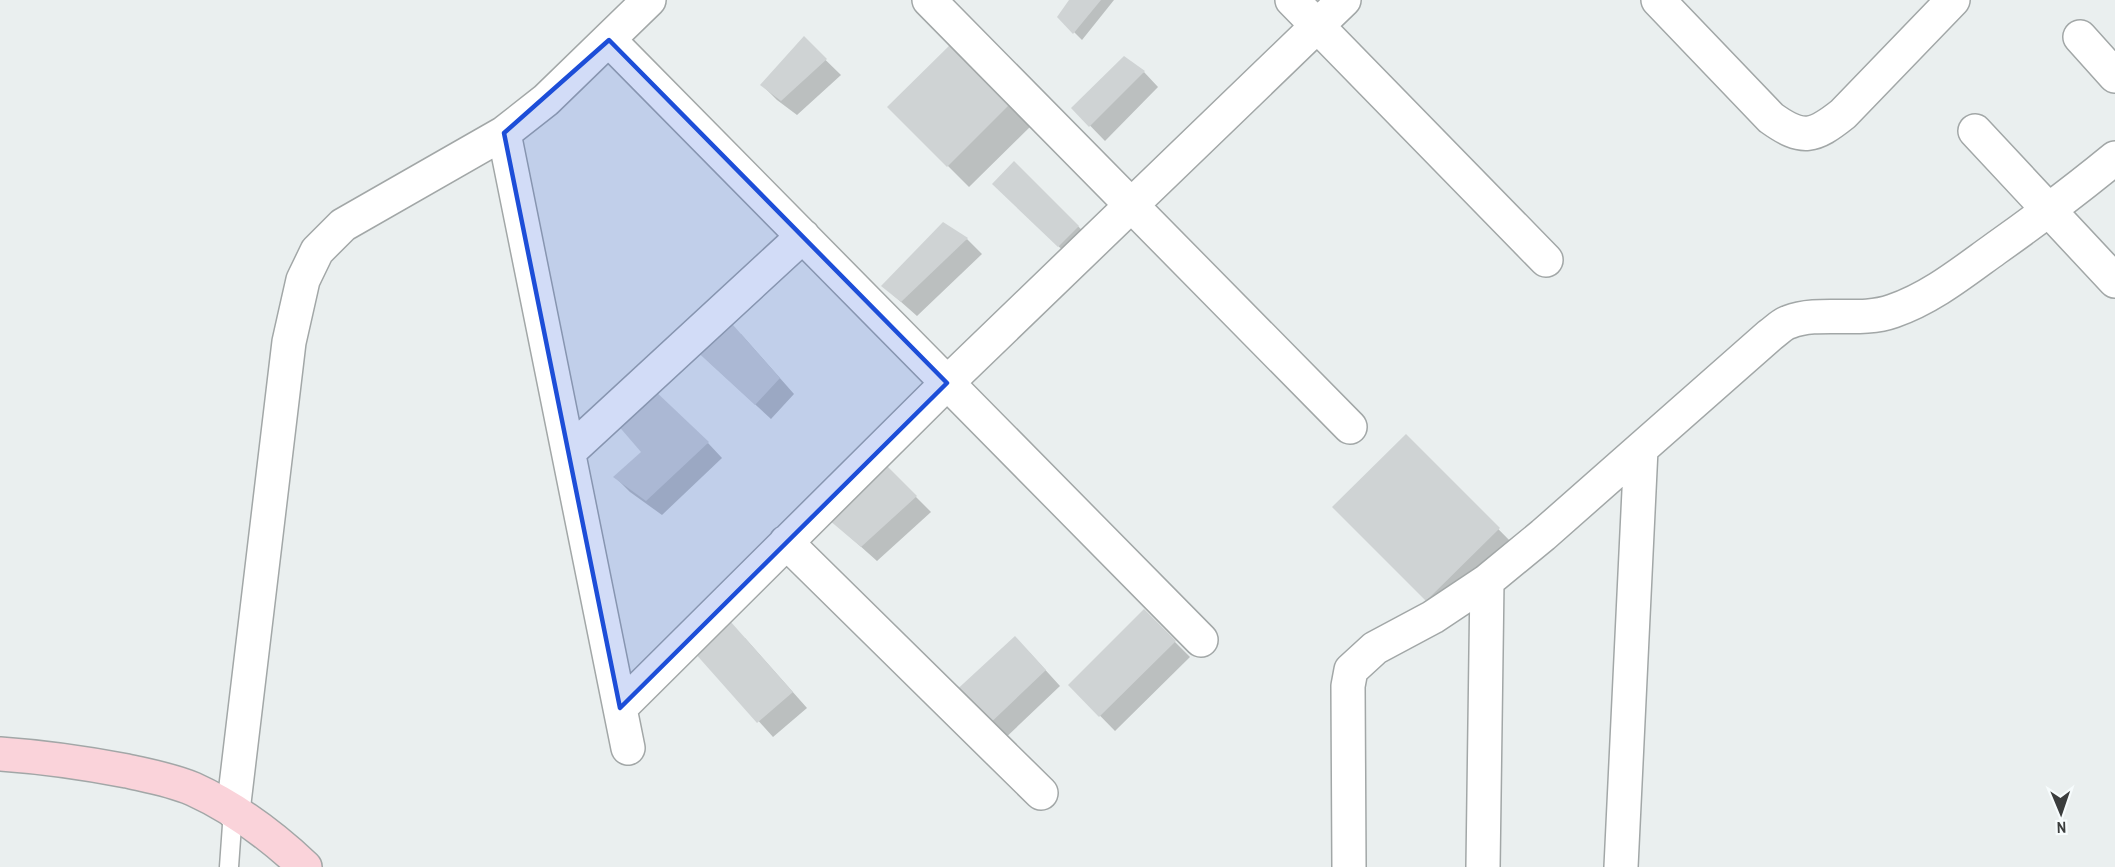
<svg xmlns="http://www.w3.org/2000/svg" width="2115" height="867" viewBox="0 0 2115 867" font-family="'Archivo Narrow',sans-serif">
	<style>
		.shadow { fill: #0003 }
		.building { fill: #cfd3d4 }
		.lines { fill: none; stroke-linecap: round; stroke-linejoin: round }
		.lane-casing { stroke: #a2a7a7; stroke-width: 21 }
		.street-casing { stroke: #a2a7a7; stroke-width: 36 }
		.secondary-casing { stroke: #a2a7a7; stroke-width: 36 }
		.lane { stroke: #fff; stroke-width: 18 }
		.street { stroke: #fff; stroke-width: 33 }
		.secondary { stroke: #fad3da; stroke-width: 33 }
		.marked { fill: #1d4ed8; fill-opacity: 0.2; stroke: #1d4ed8; stroke-width: 4.5; stroke-linejoin: round }
	</style>
	<rect width="100%" height="100%" fill="#eaefef"/>
	<!-- shadow -->
	<path class="shadow" d="M1071 0H1114L1082 40 1059 17Z
		M804 39 841 75 797 115 777 100 762 85Z
		M953 44 1033 124 969 187 889 107Z
		M1144 72 1158 87 1105 141 1073 108Z
		M1014 163 1093 241 1074 261 1009 199Z
		M967 239 982 254 917 316 883 286Z
		M741 334 794 394 771 419 709 362Z
		M1406 436 1520 551 1449 622 1334 507Z
		M708 443 722 458 662 515 630 492 616 478Z
		M882 463 931 512 877 561 831 520Z
		M1144 611 1190 657 1115 731 1070 685Z
		M745 638 807 708 773 737 696 652Z
		M1030 653 1060 686 1000 743 954 695Z"/>
	<!-- building -->
	<path class="building" d="M1069 0H1101L1073 34 1057 17Z
		M804 36 827 59 781 101 760 85Z
		M953 42 1013 101 947 167 887 107Z
		M1124 56 1145 71 1089 127 1071 108Z
		M1014 161 1079 226 1058 247 992 184Z
		M943 222 968 238 901 302 881 286Z
		M726 317 780 378 755 405 692 347Z
		M652 388 709 442 646 501 613 477 641 452 616 423Z
		M1406 434 1500 528 1426 601 1332 507Z
		M882 461 917 496 861 547 829 520Z
		M1144 609 1176 641 1099 717 1068 685Z
		M730 621 793 692 757 723 694 652Z
		M1015 636 1046 670 984 729 951 695Z"/>
	<g class="lines">
		<defs>
			<path id="lane" d="M229 867 233 811"/>
			<path id="street" d="M929 0 1350 427
				M1292 0 1546 260
				M1658 0 1771 118C1803 141 1814 137 1843 114L1953 0
				M2080 37 2115 76
				M609 40 1201 640
				M1975 131 2115 281
				M504 133 628 748
				M569 452 803 236
				M786 542 1041 793
				M620 708 947 383 1344 0
				M233 811 289 342 303 280 317 251 343 225 504 133 546 100 649 0
				M1349 867 1348 686 1351 670 1375 648 1433 617 1487 581 1543 535 1770 335C1776 331 1782 324 1789 322 1819 310 1860 323 1893 311 1931 298 1963 272 1995 249 2036 220 2076 190 2115 158
				M1483 867 1487 581
				M1621 867 1641 449"/>
			<path id="secondary" d="M0 754C43 757 85 763 127 771 149 776 172 780 193 789 235 808 272 836 305 867"/>
		</defs>
		<!-- lane casing -->
		<use href="#lane" class="lane-casing"/>
		<!-- street casing -->
		<use href="#street" class="street-casing"/>
		<!-- secondary casing -->
		<use href="#secondary" class="secondary-casing"/>
		<!-- lane -->
		<use href="#lane" class="lane"/>
		<!-- street -->
		<use href="#street" class="street"/>
		<!-- secondary -->
		<use href="#secondary" class="secondary"/>
	</g>
	<!-- marked area -->
	<path class="marked" d="M609 40 947 383 620 708 504 133Z"/>
	<!-- north arrow -->
	<g transform="translate(2061 813) rotate(178)" stroke="#f7fcfd" stroke-width="4.5" paint-order="stroke">
	<path d="M0-4.5L10 22L0 15L-10 22Z" fill="#3b3d3d"/>
	<text y="-9" font-size="16" font-weight="bold" text-anchor="middle" fill="#3b3d3d">N</text>
	</g>
</svg>
